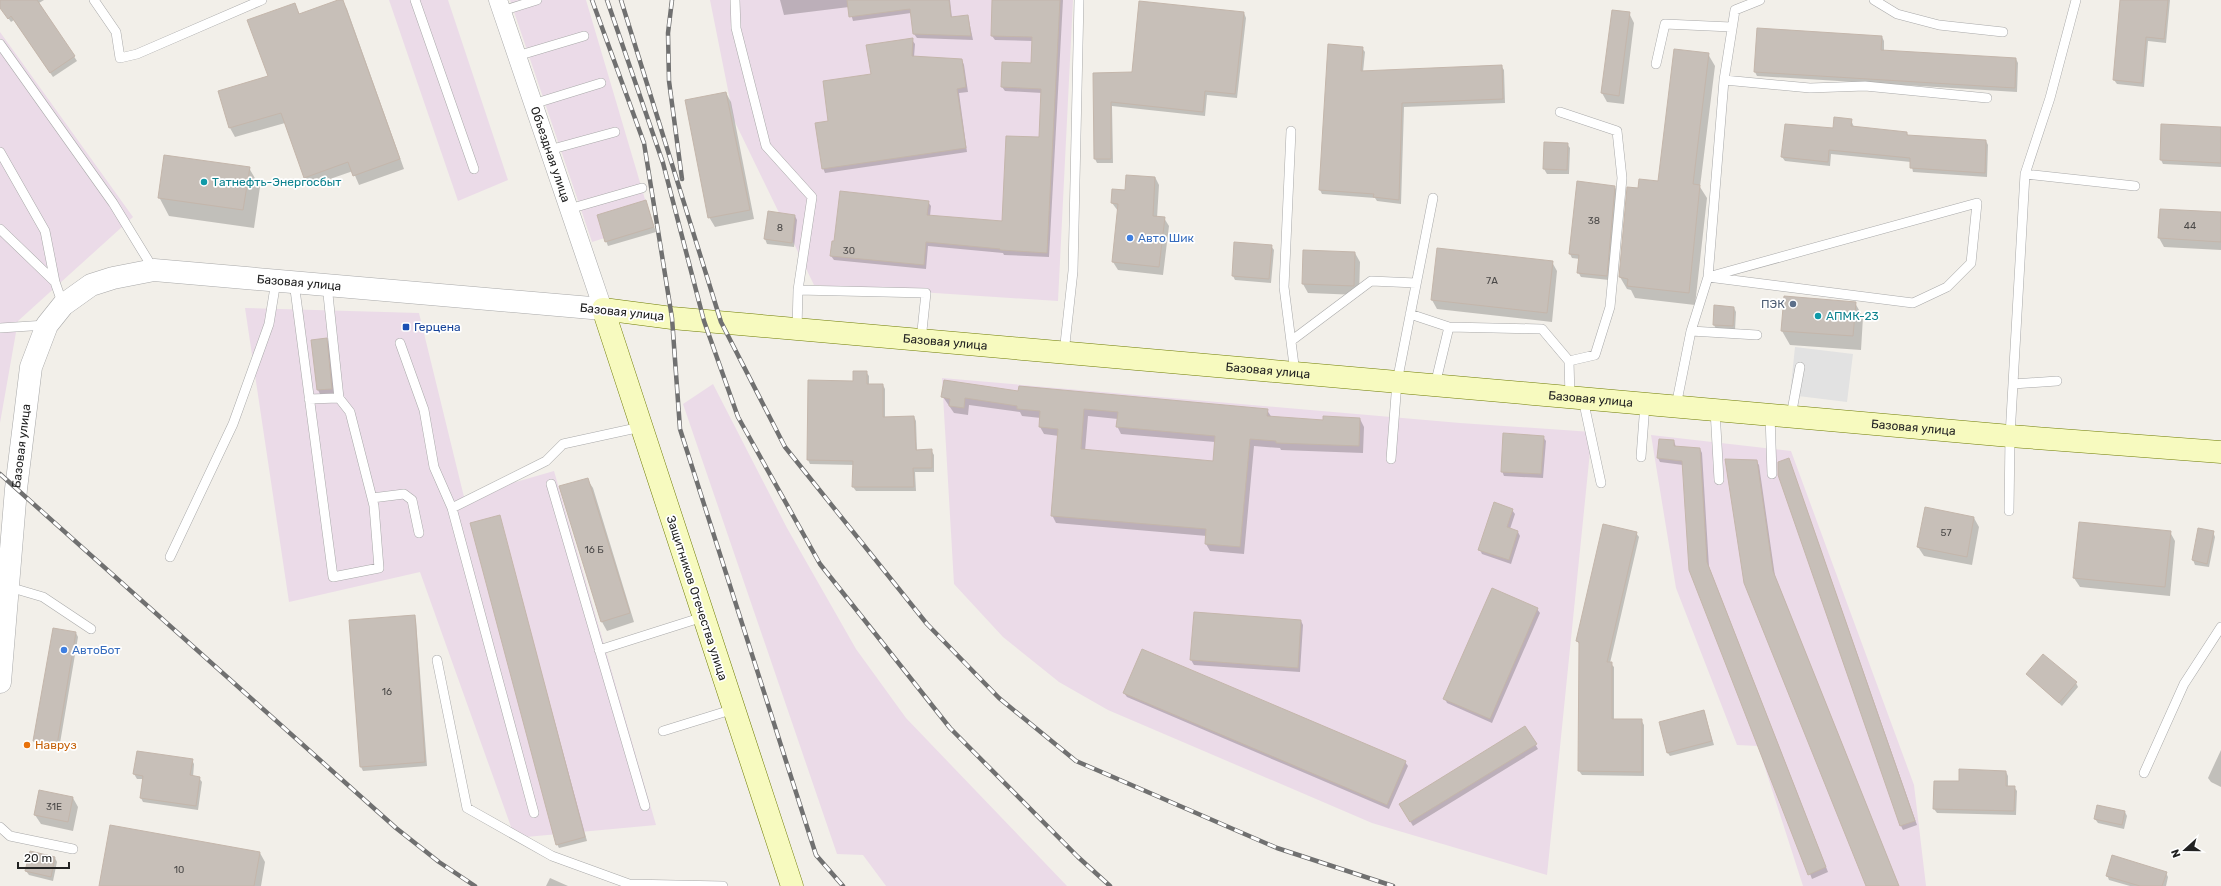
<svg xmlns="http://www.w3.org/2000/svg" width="2221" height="886" viewBox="0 0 2221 886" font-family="Rubik,sans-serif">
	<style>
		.industrial { fill: #ebdbe8 }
		.parking { fill: #e2e2e2 }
		.shadow { fill: #0003; fill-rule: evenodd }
		.building { fill: #c7bfb8; stroke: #c4b6ab; fill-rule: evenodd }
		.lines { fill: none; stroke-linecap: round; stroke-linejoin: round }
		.service-casing { stroke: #a9a9a9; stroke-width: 10 }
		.minor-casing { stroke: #a9a9a9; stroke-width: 19 }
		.tertiary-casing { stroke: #a9a9a9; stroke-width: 23 }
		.secondary-casing { stroke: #707d05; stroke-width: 23 }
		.service { stroke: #fff; stroke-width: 9 }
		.minor { stroke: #fff; stroke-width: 18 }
		.tertiary { stroke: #fff; stroke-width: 22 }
		.secondary { stroke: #f7fabf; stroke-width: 22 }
		.rail-casing { stroke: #707070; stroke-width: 4.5 }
		.rail { stroke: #fff; stroke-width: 3; stroke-dasharray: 9; stroke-linecap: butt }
		.culture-dot { fill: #0f9aa8; stroke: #fff; stroke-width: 1.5 }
		.shop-dot { fill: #3f7fe0; stroke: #fff; stroke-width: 1.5 }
		.service-dot { fill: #5c6f8a; stroke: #fff; stroke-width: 1.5 }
		.transit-dot { fill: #1a4fb4; stroke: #fff; stroke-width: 1.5 }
		.food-dot { fill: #e8710a; stroke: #fff; stroke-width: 1.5 }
		.labels { text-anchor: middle; stroke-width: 3.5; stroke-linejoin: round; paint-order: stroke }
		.number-label { font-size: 10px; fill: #4b4948 }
		.street-label { font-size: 12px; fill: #222; stroke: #fff }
		.culture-label { font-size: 12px; fill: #0d838f; stroke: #fff; text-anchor: start }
		.shop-label { font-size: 12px; fill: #366cbe; stroke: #fff; text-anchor: start }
		.service-label { font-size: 12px; fill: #4e5e75; stroke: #fff; text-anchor: end }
		.transit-label { font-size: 12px; fill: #164399; stroke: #fff; text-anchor: start }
		.food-label { font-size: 12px; fill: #c56008; stroke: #fff; text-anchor: start }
	</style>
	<rect width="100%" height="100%" fill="#f2efe9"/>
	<!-- industrial -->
	<path class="industrial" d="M389 0H448L508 180 458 201Z
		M510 0H586L652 223 592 242Z
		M710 0H1073L1058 301 814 285 734 120Z
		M0 32 133 217 18 321 0 423Z
		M245 308 419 313 464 497 554 471 656 825 515 838 420 572 289 602Z
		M942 378 1460 423 1592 432 1547 875 1372 823 1108 710 1059 682 1003 637 954 584Z
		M713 384 787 528 856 649 906 718 1067 886H886L863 855 837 854 683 404Z
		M1651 435 1791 451 1914 785 1926 886H1803L1758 746 1737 745 1676 588Z"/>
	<!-- parking -->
	<path class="parking" d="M1795 347 1853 354 1847 402 1790 395Z"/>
	<!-- shadow -->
	<path class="shadow" d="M0 0H44L39 3 77 61 53 77 14 20 11 22 0 6Z
		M342 0 347 9 404 169 359 185 353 171 310 186 305 177 285 123 235 137 230 128 269 77 294 4 300 15Z
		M780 0H950L952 18 968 16 973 40 917 38 914 34 911 13 853 21 849 7 784 15Z
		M993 0H1063L1049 257 1004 255 1003 253 928 246 926 269 834 260 831 256 928 202 931 206 930 216 1003 222 1040 138 1042 93 1005 91 1002 87 1031 64 1033 41 995 40 992 36Z
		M2121 0H2170L2166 43 2148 41 2144 87 2117 84 2114 80Z
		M1244 13 1246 18 1237 98 1207 95 1205 116 1112 106 1113 163H1097L1095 159 1094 74 1133 73Z
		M1629 13 1634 23 1624 104 1607 102 1602 93Z
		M1882 37 1884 41V51L2016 59 2018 63 2017 92 1757 76 1755 72Z
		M912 40 915 44 914 57 962 60 964 65 968 92 959 93 967 152 825 173 823 168 829 122 872 75Z
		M1362 48 1365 52 1363 72 1501 66 1504 70 1505 103 1404 107 1401 204 1377 201 1375 198 1322 194 1320 190Z
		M1708 54 1715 66 1700 187 1707 198 1695 305 1635 298 1631 290 1627 289 1620 277 1628 188 1639 189 1659 182Z
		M726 93 731 102 754 219 715 227 709 217Z
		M1851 120 1854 127 1907 133 1908 136 1986 141 1988 145 1987 177 1913 172 1911 162 1831 154 1830 166 1785 161 1782 157Z
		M2221 128V167L2163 164 2161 160Z
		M1545 143 1567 144 1570 148 1569 174H1547L1544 169Z
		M249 168 260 187 254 228 169 216 159 197Z
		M1155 177 1159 185 1157 218H1164L1169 226 1163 275 1118 270 1113 262 1118 211 1112 203 1113 190 1126 191Z
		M1615 187 1617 191 1609 280 1581 277 1578 272 1580 259 1572 258 1570 254Z
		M646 202 656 232 608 246 606 241Z
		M768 212 795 216 797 220 794 247 767 244 765 239Z
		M2221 213V250L2164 247 2159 238Z
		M1271 246 1274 250 1271 283 1235 280 1233 276Z
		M1304 251 1355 253 1360 262 1359 295 1308 293 1303 284Z
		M1552 262 1557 271 1552 322 1437 309 1432 300Z
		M1855 303 1863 317 1861 350 1790 345 1782 331Z
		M1734 308 1736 312 1735 330 1716 329 1714 325Z
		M326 339 329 344 334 393 320 394 318 390Z
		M866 372 869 376V385H883L885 389V418L914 417 916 421 917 451 931 450 934 455V472H915L916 491H856L853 487 854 465 810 464 808 460 854 382Z
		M1019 393 1267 410 1272 418 1324 421 1360 419 1364 427 1363 453 1281 450 1280 448 1254 446 1244 554 1210 551 1206 544 1207 536 1056 523 1052 515 1059 436 1044 434 1040 427 1041 418 1022 416 1020 412 969 405 968 415 954 413 943 397ZM1088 416 1118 419 1117 426 1121 434 1215 442 1214 462 1085 451Z
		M1543 437 1546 441 1543 478 1504 476 1502 471Z
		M1674 441 1676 447 1700 449 1702 453 1709 567 1828 872 1812 879 1690 570 1683 465 1660 462 1658 458Z
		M1789 459 1917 825 1903 830 1901 826Z
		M1756 461 1759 465 1775 576 1899 886H1867L1745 583Z
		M587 479 593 488 634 622 607 631 602 622Z
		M1512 510 1515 514 1510 529 1518 532 1520 536 1511 564 1482 554 1480 550Z
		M499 516 587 841 559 848 557 844Z
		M1974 518 1979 527 1972 565 1924 556 1918 547Z
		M2199 529 2213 532 2215 537 2209 567 2195 565 2193 560Z
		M2170 532 2175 541 2170 596 2080 587 2074 578Z
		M1636 533 1639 537 1610 663 1614 667V720H1641L1644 725V776L1582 775 1579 771 1580 645 1577 641Z
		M1537 609 1540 613 1492 723 1447 703 1445 699Z
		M1195 613 1301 621 1303 625 1300 672 1194 665 1191 660Z
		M414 616 416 620 427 766 363 771 361 767Z
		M76 633 78 637 59 749 37 745 34 741Z
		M2027 674 2076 683 2078 687 2062 706Z
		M1124 693 1405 762 1408 766 1389 809 1127 697Z
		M1704 711 1714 745 1670 756 1667 752Z
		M1525 727 1538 749 1413 826 1400 804Z
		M2221 750V787L2211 782 2208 778Z
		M137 752 192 760 194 764 193 777 199 778 202 782 198 810 143 802 141 798 143 779H137L134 774Z
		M2006 772 2008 776V787H2014L2017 791 2016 815 1937 813 1934 809 1935 782H1960Z
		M73 798 78 807 73 831 41 824 35 815Z
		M2098 806 2125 812 2127 816 2124 829 2098 823 2095 819Z
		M260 853 265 862 261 886H100Z
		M55 858 57 862 53 881 29 875 26 871Z
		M2166 873 2168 877 2166 886H2130L2109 880 2107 875Z
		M550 878 568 886H546Z"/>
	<!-- building -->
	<path class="building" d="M0 0H37L75 56 50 73 11 16 8 19 0 8Z
		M338 0H343L400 159 353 176 348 162 304 178 281 113 229 128 218 91 268 76 247 20 295 3 299 14Z
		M847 0H949L951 17 968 15 971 36 913 34 910 9 849 17Z
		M992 0H1060L1047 253 1000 250V249L926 242 924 265 830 256 832 241H834L840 191 929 201 927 215 1002 221 1006 136 1039 137 1041 89 1001 87 1002 62 1031 63 1032 37 991 36Z
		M2120 0H2168L2164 39 2146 37 2142 83 2113 80Z
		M1139 1 1244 12 1235 94 1205 91 1203 112 1111 102V159H1094L1093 73 1132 72Z
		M1612 10 1630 12 1619 96 1601 93Z
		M1757 28 1882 36 1881 50 2016 58 2015 88 1754 72Z
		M913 38 912 56 962 59 966 87 957 89 966 148 822 169 815 123 828 121 823 81 871 74 866 45Z
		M1328 44 1363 47 1361 71 1502 65 1503 99 1402 103 1399 200 1373 197 1374 194 1319 190Z
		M1674 49 1709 53 1693 184 1700 185 1689 293 1627 286 1628 279 1619 277 1627 187 1638 188 1639 179 1658 181Z
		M726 92 750 210 708 218 685 100Z
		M1834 117 1852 119 1851 126 1907 132V135L1986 140 1985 173 1910 168V158L1829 150 1828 162 1781 157 1785 124 1833 128Z
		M2161 124 2221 127V163L2160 160Z
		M1544 142 1568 143 1567 170 1543 169Z
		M164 155 250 167 243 210 158 198Z
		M1126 175 1155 177 1153 216 1165 217 1159 267 1112 262 1118 204 1111 203 1112 189 1125 190Z
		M1577 181 1615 186 1607 276 1577 273 1579 255 1569 254Z
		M646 200 654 227 605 242 597 215Z
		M2160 209 2221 212V242L2158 238Z
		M768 211 795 215 792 243 764 239Z
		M1234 242 1272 245 1269 279 1232 276Z
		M1437 248 1553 261 1547 313 1431 300Z
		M1303 250 1355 252 1354 286 1302 284Z
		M1784 296 1856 302 1853 336 1781 331Z
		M1714 305 1734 307 1733 326 1713 325Z
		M327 338 332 389 317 390 311 340Z
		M853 371H867V384H883V417L914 416 916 450 932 449V468H913L914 487H852L853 461 807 460 808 380 853 381Z
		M944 380 1018 391 1019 386 1268 409 1267 416 1323 420V416L1360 418 1359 446 1276 443V441L1250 439 1240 547 1205 544 1206 529 1051 516 1058 429 1039 427 1040 411 1017 409V406L965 398 964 408 949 406 950 399 941 397ZM1084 409 1118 412 1116 427 1215 436 1213 461 1081 449Z
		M1503 433 1544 436 1541 474 1501 472Z
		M1659 439 1674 440V446L1700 448 1707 562 1826 867 1808 875 1689 570 1682 461 1657 458Z
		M1789 458 1915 821 1900 826 1778 475V462Z
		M1725 459 1757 460 1773 571 1899 886H1866L1744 583Z
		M588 478 630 613 601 622 559 486Z
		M1494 502 1513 509 1507 527 1518 531 1509 560 1478 550Z
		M1925 507 1974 517 1967 557 1917 547Z
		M500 515 585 837 556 845 470 523Z
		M2079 522 2171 531 2165 587 2073 578Z
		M1603 524 1637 532 1607 662H1612V719H1642V772L1578 771 1579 642 1576 641Z
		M2198 528 2214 531 2207 564 2192 560Z
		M1492 588 1538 608 1490 719 1443 699Z
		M1194 612 1301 620 1298 668 1190 660Z
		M415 615 425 762 360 767 349 620Z
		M53 628 76 632 57 745 33 741Z
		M1142 649 1406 761 1387 805 1123 693Z
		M2043 654 2077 682 2059 703 2026 674Z
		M1704 710 1712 741 1667 753 1659 722Z
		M1525 726 1537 744 1410 822 1399 804Z
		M137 751 193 759 190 775 200 777 196 806 140 798 143 776 133 774Z
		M1959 769 2006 771V786H2015L2014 811 1933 809 1934 781H1959Z
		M39 790 73 797 68 822 34 815Z
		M2097 805 2125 811 2122 825 2094 819Z
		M110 825 260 852 254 886H99Z
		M30 851 55 857 51 877 25 871Z
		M2112 855 2167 872 2162 886H2140L2106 876Z"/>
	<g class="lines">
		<defs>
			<path id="service" d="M94 0 116 32 120 58 137 54 262 0
				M415 0 474 169
				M735 0 736 28 766 146 812 197 798 290 797 329
				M1874 0 1897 14 1939 25 2003 32
				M502 11 537 0
				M0 44 113 203 154 270
				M517 56 584 36
				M1656 64 1665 24 1731 27
				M1724 80 1810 88 1865 86 1987 98
				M533 104 601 83
				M1560 112 1617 131 1622 178 1610 307 1595 355 1569 361
				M1291 131 1284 287 1295 373
				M549 150 615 132
				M0 152 45 231 55 282 63 305
				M2025 174 2135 186
				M1977 203 1971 263 1947 287 1913 303 1708 277Z
				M569 209 642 188
				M0 229 55 282
				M294 282 333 577 379 568 374 506 350 412 339 398 327 285
				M798 290 926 293 921 340
				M1410 314 1449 327
				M0 328 46 325
				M1691 331 1757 335
				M1291 341 1371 281 1416 283
				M400 343 424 410 434 467 452 508 534 813
				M1064 353 1073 271 1079 0
				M2013 384 2057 381
				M1435 385 1449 327 1542 329 1569 361 1570 397
				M309 399 339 398
				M1583 399 1601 483
				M1676 406 1691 331 1708 277 1724 80 1735 10 1760 0
				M1715 410 1719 480
				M1770 415 1772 474
				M1791 416 1800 367
				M1641 457 1645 404
				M1391 459 1397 382 1433 198
				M551 484 645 806
				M372 498 404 494 412 500 419 533
				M452 508 546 461 563 444 641 427
				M2009 511 2010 436 2025 174 2050 98 2076 0
				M170 557 233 424 269 324 276 281
				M9 587 43 597 91 629
				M599 650 703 617
				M437 660 467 808 552 856 629 884 723 886
				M663 731 734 709
				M2144 773 2184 684 2221 627
				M0 827 10 836 73 849"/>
			<g id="minor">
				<path id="s1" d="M498 0 603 309"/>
			</g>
			<g id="tertiary">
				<path id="s2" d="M0 682 16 489 31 367 47 325 63 305 91 285 113 278 154 270 603 309"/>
			</g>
			<g id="secondary">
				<path id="s3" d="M792 886 603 309 672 318 2010 436 2221 452"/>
			</g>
		</defs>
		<!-- service casing -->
		<use href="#service" class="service-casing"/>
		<!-- minor casing -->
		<use href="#minor" class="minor-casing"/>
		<!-- tertiary casing -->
		<use href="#tertiary" class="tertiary-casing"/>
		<!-- secondary casing -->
		<use href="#secondary" class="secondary-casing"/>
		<!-- service -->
		<use href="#service" class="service"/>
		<!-- minor -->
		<use href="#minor" class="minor"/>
		<!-- tertiary -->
		<use href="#tertiary" class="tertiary"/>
		<!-- secondary -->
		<use href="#secondary" class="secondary"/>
		<defs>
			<path id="rail" d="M592 0 644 143 672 318 680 429 816 855 843 886
				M607 0 663 163 704 321 738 417 820 564 950 728 1078 857 1110 886
				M621 0 721 322 785 447 927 624 999 698 1076 761 1277 848 1393 886
				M672 0 668 33 669 81 682 179
				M0 474 396 828 439 862 475 886"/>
		</defs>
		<!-- rail casing -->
		<use href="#rail" class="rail-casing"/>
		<!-- rail -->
		<use href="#rail" class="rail"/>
	</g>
	<!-- markers -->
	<g class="culture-dot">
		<circle cx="204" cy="182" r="4"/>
		<circle cx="1818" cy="316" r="4"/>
	</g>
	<g class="shop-dot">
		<circle cx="1130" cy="238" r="4"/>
		<circle cx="64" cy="650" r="4"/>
	</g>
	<circle class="service-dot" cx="1793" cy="304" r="4"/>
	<rect class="transit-dot" x="402" y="323" width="8" height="8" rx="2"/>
	<circle class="food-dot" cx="27" cy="745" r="4"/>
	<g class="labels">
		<!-- number labels -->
		<g class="number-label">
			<text x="1594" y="224">38</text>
			<text x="2190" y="229">44</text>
			<text x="780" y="231">8</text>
			<text x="849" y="254">30</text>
			<text x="1492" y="284">7А</text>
			<text x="1946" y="536">57</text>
			<text x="594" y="553">16 Б</text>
			<text x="387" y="695">16</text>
			<text x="54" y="810">31Е</text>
			<text x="179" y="873">10</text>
		</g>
		<!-- street labels -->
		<g class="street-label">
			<text dy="4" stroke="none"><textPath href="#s1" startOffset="163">Объездная улица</textPath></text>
			<text dy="4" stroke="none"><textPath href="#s2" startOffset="632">Базовая улица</textPath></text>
			<text transform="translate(622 312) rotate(6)" y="4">Базовая улица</text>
			<text dy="4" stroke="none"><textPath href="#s3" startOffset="951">Базовая улица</textPath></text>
			<text dy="4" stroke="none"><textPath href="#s3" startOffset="1275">Базовая улица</textPath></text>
			<text dy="4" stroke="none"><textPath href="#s3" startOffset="1599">Базовая улица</textPath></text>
			<text dy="4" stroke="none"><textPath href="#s3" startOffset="1923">Базовая улица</textPath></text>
			<text dy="4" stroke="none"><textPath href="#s2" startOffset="237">Базовая улица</textPath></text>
			<text transform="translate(697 598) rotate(72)" y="4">Защитников Отечества улица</text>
		</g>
		<!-- culture labels -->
		<g class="culture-label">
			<text x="212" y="186">Татнефть-Энергосбыт</text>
			<text x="1826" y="320">АПМК-23</text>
		</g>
		<!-- shop labels -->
		<g class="shop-label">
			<text x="1138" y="242">Авто Шик</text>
			<text x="72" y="654">АвтоБот</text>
		</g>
		<!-- service labels -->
		<g class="service-label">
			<text x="1785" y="308">ПЭК</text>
		</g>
		<!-- transit labels -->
		<g class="transit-label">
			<text x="414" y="331">Герцена</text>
		</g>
		<!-- food labels -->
		<g class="food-label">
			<text x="35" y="749">Навруз</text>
		</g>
	</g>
	<!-- north arrow -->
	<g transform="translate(2185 850) rotate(249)" stroke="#ffffff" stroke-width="3" paint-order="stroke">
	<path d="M0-3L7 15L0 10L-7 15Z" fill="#222222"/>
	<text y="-6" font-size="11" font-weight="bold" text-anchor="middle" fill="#222222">N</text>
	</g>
	<!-- scale -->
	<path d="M18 862v6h51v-6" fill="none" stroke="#222222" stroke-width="2"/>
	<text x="24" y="862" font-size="12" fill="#222222" stroke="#ffffff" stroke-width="3" paint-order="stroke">20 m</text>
</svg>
